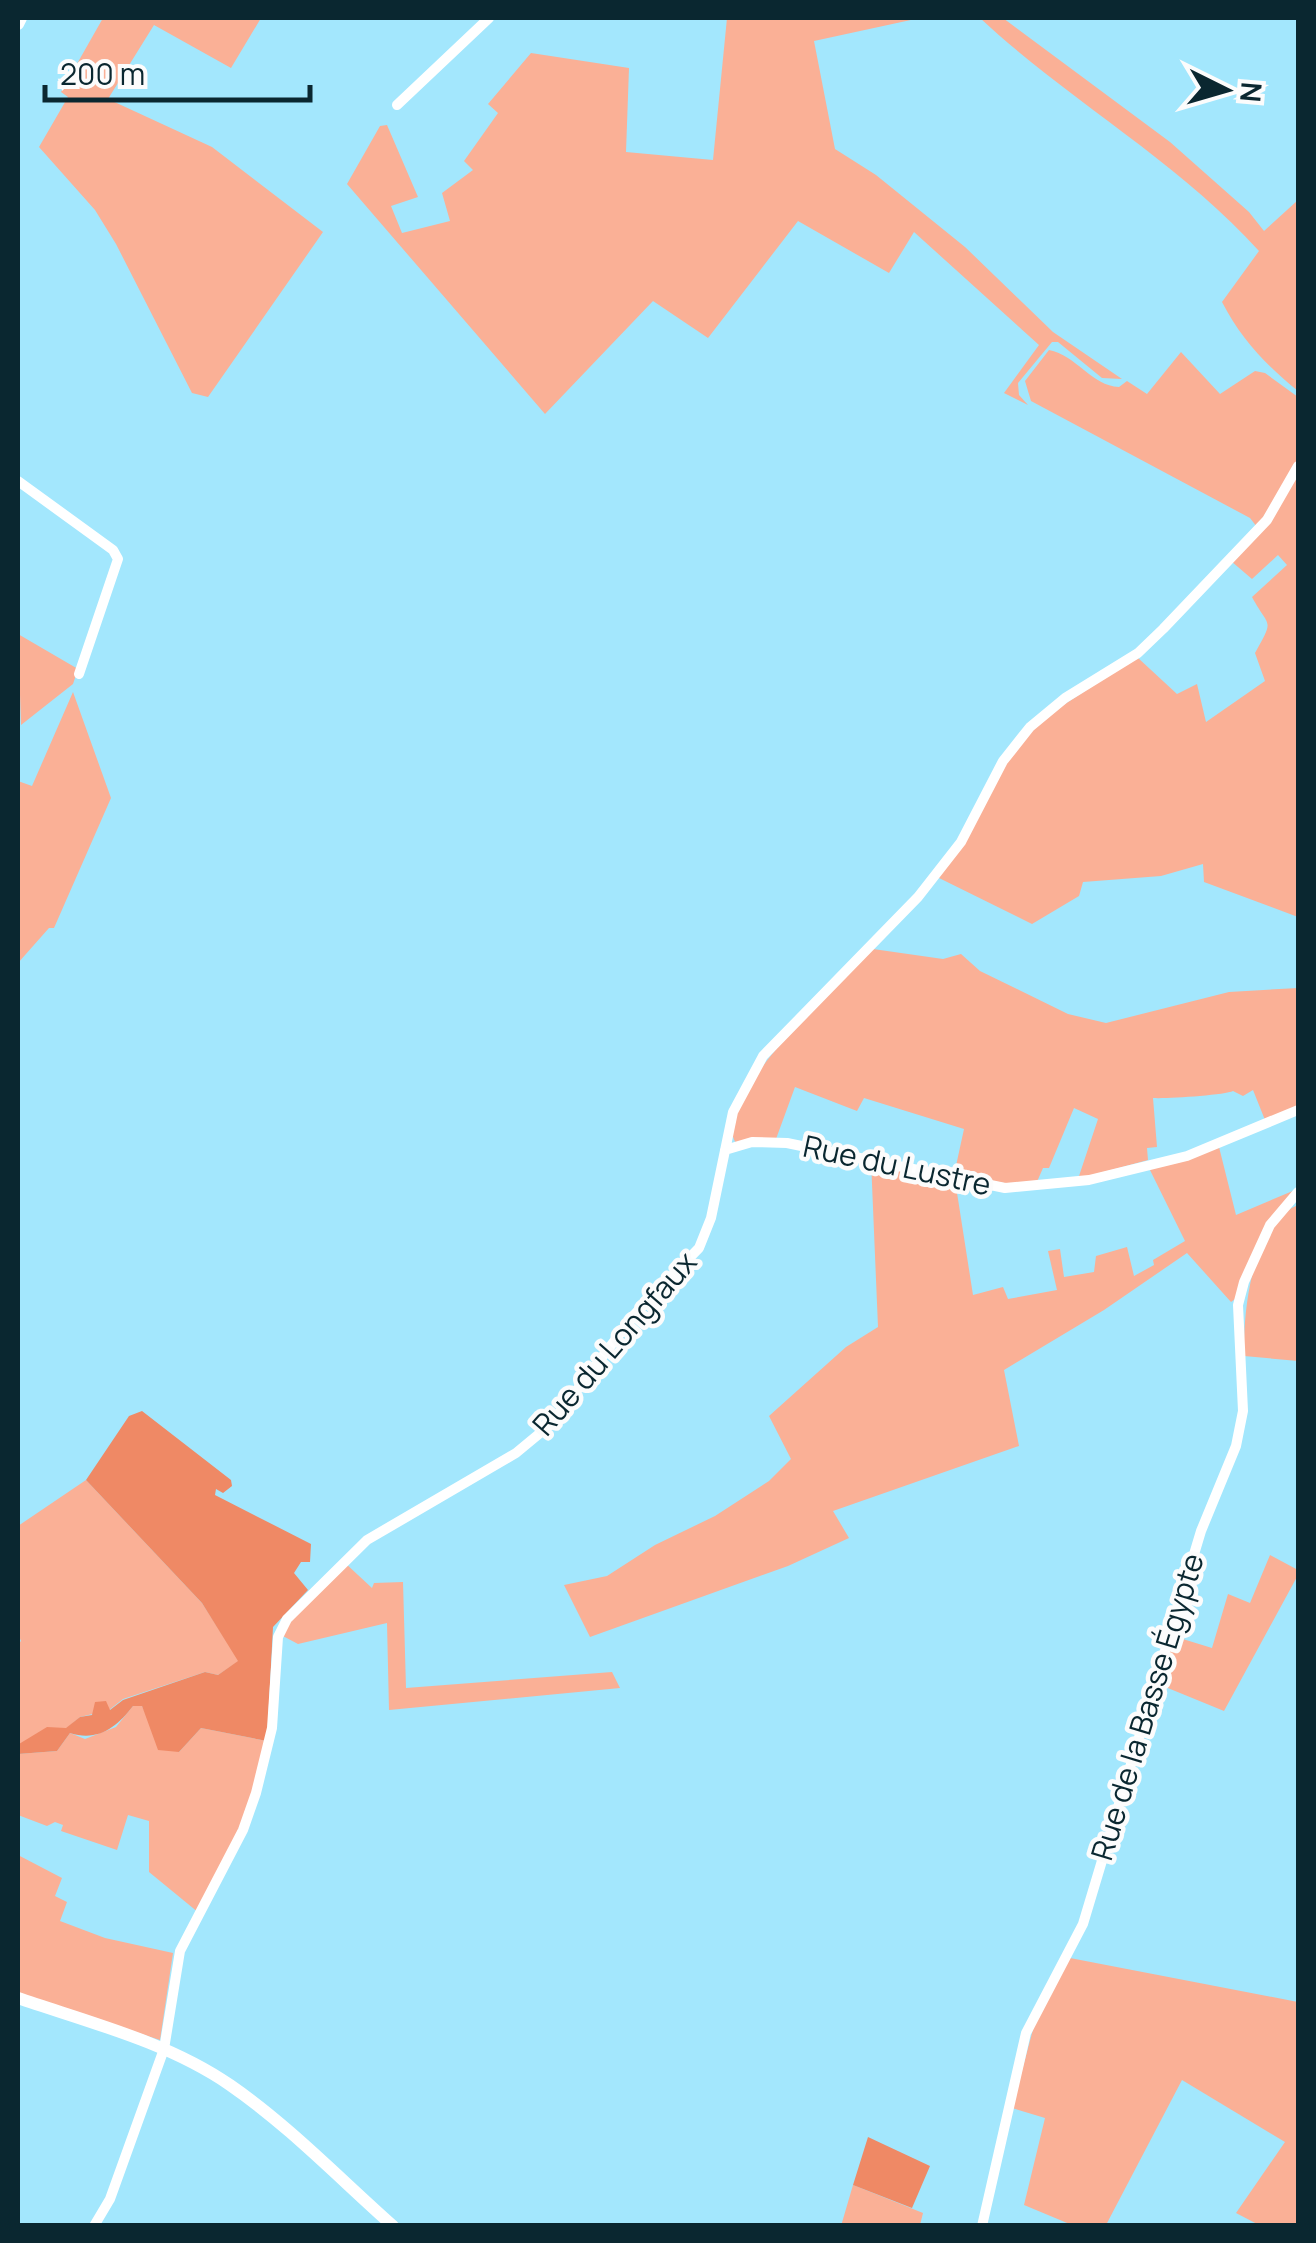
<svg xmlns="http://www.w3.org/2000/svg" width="1316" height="2243" viewBox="0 0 1316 2243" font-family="Manrope,sans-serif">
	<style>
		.green { fill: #fab096 }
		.forest { fill: #ef8965 }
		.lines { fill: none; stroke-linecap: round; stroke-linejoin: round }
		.minor { stroke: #fff; stroke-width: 10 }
		.tertiary { stroke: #fff; stroke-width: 12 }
		.labels { text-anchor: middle; stroke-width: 9; stroke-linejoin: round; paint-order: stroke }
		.street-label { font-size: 30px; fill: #0a2730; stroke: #fcfcfc }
	</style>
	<rect width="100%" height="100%" fill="#a3e7fd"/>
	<!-- green -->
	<path class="green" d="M103 18H261L231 68 154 25 108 99 212 147 323 232 208 397 192 393 116 244 95 210 39 147 68 97 61 92Z
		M727 18H920L814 41 835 149 876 175 965 247 1053 332 1122 379 1102 378 1058 342H1052L1018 383 1019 395 1028 405 1004 393 1039 345 914 232 889 273 798 221 708 338 653 301 545 414 347 184 380 126 387 125 418 197 391 206 402 233 450 221 442 193 473 170 464 161 498 113 488 104 531 53 629 68 626 152 713 160Z
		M980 18H1003L1170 142 1249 212 1264 231 1298 200V391C1266 365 1241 339 1222 302L1259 251C1177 160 1069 101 980 18Z
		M1049 350C1076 355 1092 386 1119 387L1127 381 1147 394 1181 352 1220 394 1255 371 1265 373 1298 397V462L1257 527 1250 518 1031 401 1025 381Z
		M1298 471V917L1204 882 1203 864 1161 876 1083 882 1079 896 1032 924 937 877 1000 770 1042 719 1137 657 1177 694 1197 684 1206 722 1265 681 1255 653C1275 617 1269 629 1252 597L1287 565 1278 555 1252 579 1231 561Z
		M18 634 78 669 73 684 21 725Z
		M73 692 111 798 54 928H49L18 963V781L32 786Z
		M873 949 943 959 961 954 980 971 1068 1014 1106 1023 1229 992 1298 988V1107L1265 1120 1253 1090 1243 1096 1233 1091C1225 1095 1165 1099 1153 1098L1157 1147 1147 1148 1148 1160 1078 1179 1098 1119 1074 1108 1049 1168H1043L1036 1184 1017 1185 954 1175 964 1129 864 1098 857 1111 795 1087 776 1139 736 1143C707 1102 844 978 873 949Z
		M1219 1147 1236 1215 1295 1190 1263 1229 1235 1299 1231 1302 1187 1253 1104 1310 1004 1370 1019 1446 833 1511 849 1538 788 1566 590 1637 564 1585 607 1576 655 1545 715 1516 769 1481 791 1459 769 1416 846 1347 878 1327 871 1160 955 1180 973 1295 1003 1287 1008 1299 1057 1290 1048 1251 1060 1249 1064 1277 1094 1272 1096 1256 1127 1247 1134 1276 1154 1265 1153 1260 1185 1241 1148 1166Z
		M1296 1206 1298 1361 1244 1356C1243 1314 1251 1225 1296 1206Z
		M86 1480 202 1603 239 1661 218 1675 205 1672 123 1699 109 1710 80 1717 67 1728 18 1749V1644L21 1641 18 1634V1526Z
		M1270 1555 1298 1570V1575L1224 1711 1158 1684 1173 1636 1212 1648 1228 1594 1250 1603Z
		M344 1562 372 1588 374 1583 403 1582 406 1688 612 1672 620 1688 389 1710 387 1623 298 1644 281 1635 285 1625Z
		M133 1706H142L157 1739 179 1752 201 1728 267 1741 250 1804 199 1913 149 1872V1821L128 1815 117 1850 61 1831 63 1825 55 1822 47 1826 18 1815V1754L57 1751 70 1733 85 1739 116 1727Z
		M18 1855 62 1878 55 1896 67 1902 60 1921 105 1938 173 1953 160 2040 18 1994Z
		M1070 1958 1298 2002V2225H1259L1236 2213 1285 2142 1182 2080 1106 2225H1072L1024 2205 1045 2118 1012 2108 1035 2022Z
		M853 2185 923 2213 920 2225 841 2226Z"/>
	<!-- forest -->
	<path class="forest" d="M142 1411 231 1480 232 1486 223 1493 216 1489 215 1495 311 1544 310 1562H301L294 1573 308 1590 273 1627 267 1741 201 1728 179 1752 158 1750 142 1706H133C117 1727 98 1742 70 1733L57 1751 18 1754 19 1744 47 1727 66 1728 80 1717 92 1715 95 1702 106 1701 110 1710 123 1700 205 1672 218 1675 238 1661 202 1603 86 1480 129 1416Z
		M868 2137 930 2166 912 2208 853 2185Z"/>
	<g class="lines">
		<!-- minor -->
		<path class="minor" d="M397 105 489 18
			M18 481 113 550 118 559 79 674
			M725 1150 752 1142 787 1143 1005 1188 1089 1180 1187 1156 1298 1110
			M94 2226 110 2199 164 2049 180 1951 243 1830 256 1793 272 1728 278 1637 287 1619 367 1540 516 1453 551 1424 635 1314 699 1248 711 1218 733 1112 763 1056 918 897 961 842 1003 761 1030 727 1065 698 1138 653 1163 629 1267 520 1298 466
			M982 2226 1026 2033 1083 1924 1201 1531 1236 1446 1243 1411 1238 1305 1244 1282 1270 1225 1298 1192"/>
		<!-- tertiary -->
		<path class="tertiary" d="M18 24 21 18
			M18 1998C88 2022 168 2042 230 2085 288 2125 340 2179 393 2226"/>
	</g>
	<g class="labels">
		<!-- street labels -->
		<g class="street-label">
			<text transform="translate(897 1166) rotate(12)" y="10">Rue du Lustre</text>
			<text transform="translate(615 1344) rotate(-49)" y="10">Rue du Longfaux</text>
			<text transform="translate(1148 1707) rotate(-73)" y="10">Rue de la Basse Égypte</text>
		</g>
	</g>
	<!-- border -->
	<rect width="1316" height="2243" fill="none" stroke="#0a2730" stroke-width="40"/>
	<!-- north arrow -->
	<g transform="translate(1226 90) rotate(95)" stroke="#fcfcfc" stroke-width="8" paint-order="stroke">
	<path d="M0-8L18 38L0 25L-18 38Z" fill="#0a2730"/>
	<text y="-15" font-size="28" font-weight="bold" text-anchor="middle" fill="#0a2730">N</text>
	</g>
	<!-- scale -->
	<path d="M45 85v15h265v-15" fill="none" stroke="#0a2730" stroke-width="5"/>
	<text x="60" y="85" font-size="30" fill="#0a2730" stroke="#fcfcfc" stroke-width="8" paint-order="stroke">200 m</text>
</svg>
